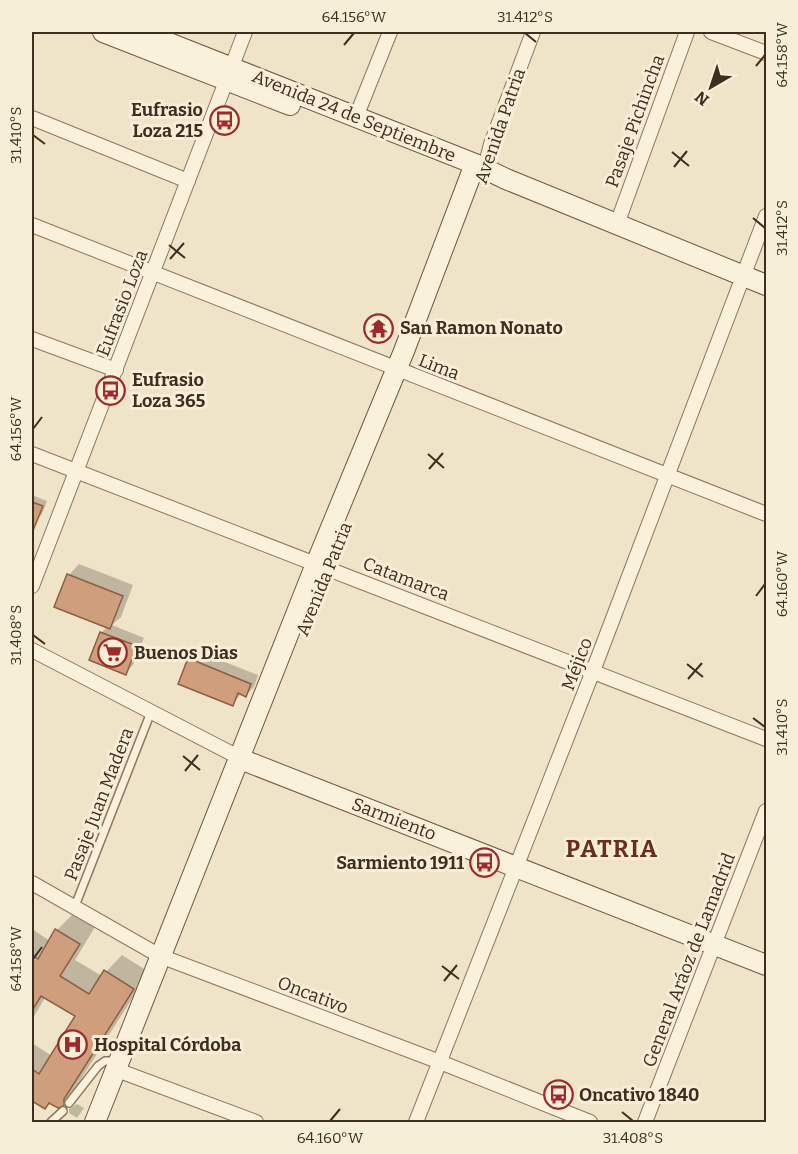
<svg xmlns="http://www.w3.org/2000/svg" width="798" height="1154" viewBox="0 0 798 1154" font-family="Bitter,serif">
	<style>
		.shadow { fill: #0003 }
		.building { fill: #cf9f7d; stroke: #8d5f41; stroke-width: 1.5 }
		.lines { fill: none; stroke-linecap: round; stroke-linejoin: round }
		.lane-casing { stroke: #8d765c; stroke-width: 10 }
		.street-casing { stroke: #8d765c; stroke-width: 16 }
		.secondary-casing { stroke: #6f573f; stroke-width: 22 }
		.lane { stroke: #faf1dc; stroke-width: 7 }
		.street { stroke: #faf1dc; stroke-width: 14 }
		.secondary { stroke: #faf1dc; stroke-width: 20 }
		.ticks { fill: none; stroke: #3d2e20; stroke-width: 2 }
		.labels { text-anchor: middle; stroke-width: 6; stroke-linejoin: round; paint-order: stroke }
		.poi-label { font-size: 18px; font-weight: bold; fill: #3d2e20; stroke: #f7eed8; text-anchor: start }
		.street-label { font-size: 18px; fill: #3d2e20; stroke: #f7eed8 }
		.district-label { font-size: 24px; font-weight: bold; letter-spacing: 1.5px; fill: #6b2e1e; stroke: #f7eed8 }
		.neatline { fill: none; stroke: #3d2e20; stroke-width: 2 }
		.ticks-label { font-size: 15px; text-anchor: middle; fill: #3d2e20 }
	</style>
	<rect width="100%" height="100%" fill="#f0e4c8"/>
	<!-- shadow -->
	<path class="shadow" d="M32 495 47 501 42 514 36 520 32 518Z
		M79 564 133 585 121 617 112 625 144 638 133 665 125 673 91 660 102 632 107 627 56 606 69 575Z
		M197 651 258 675 254 687 246 695 242 693 232 704 189 659Z
		M73 914 95 927 75 960 102 976 122 955 149 972 79 1082 80 1088 63 1104 50 1102 45 1108 32 1100V1043L52 1056 77 1016 46 996 32 1020V929L50 941 57 930Z
		M77 1104 84 1108 77 1118 69 1113V1109Z"/>
	<!-- building -->
	<path class="building" d="M32 502 43 506 32 533Z
		M67 574 123 596 110 629 54 607Z
		M100 632 137 646 126 675 89 660Z
		M188 658 251 684 246 697 238 693 233 706 178 684Z
		M55 929 80 944 60 976 89 994 104 970 134 989 64 1099V1106L58 1108 49 1103 45 1109 32 1101V1069L39 1074 75 1016 41 996 32 1011V955L38 959Z"/>
	<g class="lines">
		<defs>
			<path id="lane" d="M75 906 151 712
				M69 1103 98 1066 105 1061H117
				M51 1122 63 1111"/>
			<path id="street" d="M711 32 766 53
				M356 117 390 32
				M32 118 188 181
				M485 168 491 144 533 32
				M617 224 687 32
				M32 225 766 514
				M32 339 116 370
				M32 454 766 739
				M32 586 245 32
				M32 650 246 761
				M32 883 160 956 440 1062 590 1122
				M125 1073 256 1122
				M416 1122 593 671 766 216
				M645 1122 766 811"/>
			<path id="secondary" d="M103 32 290 105
				M141 32 475 164 506 179 766 285
				M248 762 766 965
				M95 1122 316 564 404 351 475 164"/>
		</defs>
		<!-- lane casing -->
		<use href="#lane" class="lane-casing"/>
		<!-- street casing -->
		<use href="#street" class="street-casing"/>
		<!-- secondary casing -->
		<use href="#secondary" class="secondary-casing"/>
		<!-- lane -->
		<use href="#lane" class="lane"/>
		<!-- street -->
		<use href="#street" class="street"/>
		<!-- secondary -->
		<use href="#secondary" class="secondary"/>
	</g>
	<!-- ticks -->
	<path class="ticks" d="M525 33 536 42M344 45 354 33M756 66 765 55M33 135 45 144M672 152 689 166M674 167 687 151M753 218 765 228M169 245 185 258M170 259 184 243M33 429 42 417M428 454 444 468M429 469 443 453M756 596 765 584M33 635 45 644M687 664 703 677M688 679 702 663M753 718 765 727M183 756 200 770M185 771 198 755M33 959 42 947M442 966 459 979M444 981 457 965M622 1112 633 1121M330 1121 340 1109"/>
	<!-- icons -->
	<defs>
		<symbol id="bus-ring" viewBox="-11 -11 22 22"><circle r="9.5" fill="#f7eed8" stroke="#9e2a2b" stroke-width="1.5"/><path d="M-5-6H5V4H4V6H2V4H-2V6H-4V4H-5ZM-3.5-4V0h7V-4ZM-3.5 1.2v1.5H-2V1.2ZM2 1.2v1.5H3.5V1.2Z" fill="#9e2a2b"/></symbol>
		<symbol id="temple-ring" viewBox="-11 -11 22 22"><circle r="9.5" fill="#f7eed8" stroke="#9e2a2b" stroke-width="1.5"/><path d="M0-6L5-2H3V0L6.5 2.5H4V6H1.5V3h-3V6H-4V2.5H-6.5L-3 0V-2H-5Z" fill="#9e2a2b"/></symbol>
		<symbol id="supermarket-ring" viewBox="-11 -11 22 22"><circle r="9.5" fill="#f7eed8" stroke="#9e2a2b" stroke-width="1.5"/><path d="M-6-5.5h2.5l.6 2H6L4.5 2H-2.5L-4.4-4H-6ZM-1.5 3.2a1.3 1.3 0 1 0 .1 0ZM3 3.2a1.3 1.3 0 1 0 .1 0Z" fill="#9e2a2b"/></symbol>
		<symbol id="hospital-ring" viewBox="-11 -11 22 22"><circle r="9.5" fill="#f7eed8" stroke="#9e2a2b" stroke-width="1.5"/><path d="M-5-5h3v3.5h4V-5h3V5h-3V1.5h-4V5h-3Z" fill="#9e2a2b"/></symbol>
	</defs>
	<g fill-rule="evenodd">
		<use href="#bus-ring" x="208" y="104" width="33" height="33"/>
		<use href="#temple-ring" x="362" y="312" width="33" height="33"/>
		<use href="#bus-ring" x="94" y="374" width="33" height="33"/>
		<use href="#supermarket-ring" x="96" y="636" width="33" height="33"/>
		<use href="#bus-ring" x="468" y="846" width="33" height="33"/>
		<use href="#hospital-ring" x="56" y="1028" width="33" height="33"/>
		<use href="#bus-ring" x="542" y="1078" width="33" height="33"/>
	</g>
	<g class="labels">
		<!-- poi labels -->
		<g class="poi-label">
			<text x="203" y="116" text-anchor="end">Eufrasio<tspan x="203" dy="21">Loza 215</tspan></text>
			<text x="400" y="334">San Ramon Nonato</text>
			<text x="132" y="386">Eufrasio<tspan x="132" dy="21">Loza 365</tspan></text>
			<text x="134" y="659">Buenos Dias</text>
			<text x="464" y="869" text-anchor="end">Sarmiento 1911</text>
			<text x="94" y="1051">Hospital Córdoba</text>
			<text x="579" y="1101">Oncativo 1840</text>
		</g>
		<!-- street labels -->
		<g class="street-label">
			<text transform="translate(354 116) rotate(22)" y="6">Avenida 24 de Septiembre</text>
			<text transform="translate(635 121) rotate(-70)" y="6">Pasaje Pichincha</text>
			<text transform="translate(500 126) rotate(-71)" y="6">Avenida Patria</text>
			<text transform="translate(122 303) rotate(-69)" y="6">Eufrasio Loza</text>
			<text transform="translate(439 367) rotate(21)" y="6">Lima</text>
			<text transform="translate(324 579) rotate(-68)" y="6">Avenida Patria</text>
			<text transform="translate(406 579) rotate(21)" y="6">Catamarca</text>
			<text transform="translate(577 664) rotate(-69)" y="6">Méjico</text>
			<text transform="translate(99 804) rotate(-69)" y="6">Pasaje Juan Madera</text>
			<text transform="translate(394 819) rotate(21)" y="6">Sarmiento</text>
			<text transform="translate(689 960) rotate(-69)" y="6">General Aráoz de Lamadrid</text>
			<text transform="translate(313 995) rotate(21)" y="6">Oncativo</text>
		</g>
		<!-- district labels -->
		<g class="district-label">
			<text x="612" y="857">PATRIA</text>
		</g>
	</g>
	<!-- border -->
	<rect width="798" height="1154" fill="none" stroke="#f7eed8" stroke-width="66"/>
	<!-- north arrow -->
	<g transform="translate(711 87) rotate(219)" stroke="#f7eed8" stroke-width="4.5" paint-order="stroke">
	<path d="M0-4.5L10 22L0 15L-10 22Z" fill="#3d2e20"/>
	<text y="-9" font-size="16" font-weight="bold" text-anchor="middle" fill="#3d2e20">N</text>
	</g>
	<rect x="33" y="33" width="732" height="1088" class="neatline"/>
	<g class="ticks-label">
		<text x="354" y="22">64.156°W</text>
		<text x="525" y="22">31.412°S</text>
		<text transform="translate(782 55) rotate(-90)" y="5">64.158°W</text>
		<text transform="translate(16 135) rotate(-90)" y="5">31.410°S</text>
		<text transform="translate(782 228) rotate(-90)" y="5">31.412°S</text>
		<text transform="translate(16 429) rotate(-90)" y="5">64.156°W</text>
		<text transform="translate(782 584) rotate(-90)" y="5">64.160°W</text>
		<text transform="translate(16 635) rotate(-90)" y="5">31.408°S</text>
		<text transform="translate(782 727) rotate(-90)" y="5">31.410°S</text>
		<text transform="translate(16 959) rotate(-90)" y="5">64.158°W</text>
		<text x="330" y="1143">64.160°W</text>
		<text x="633" y="1143">31.408°S</text>
	</g>
</svg>
